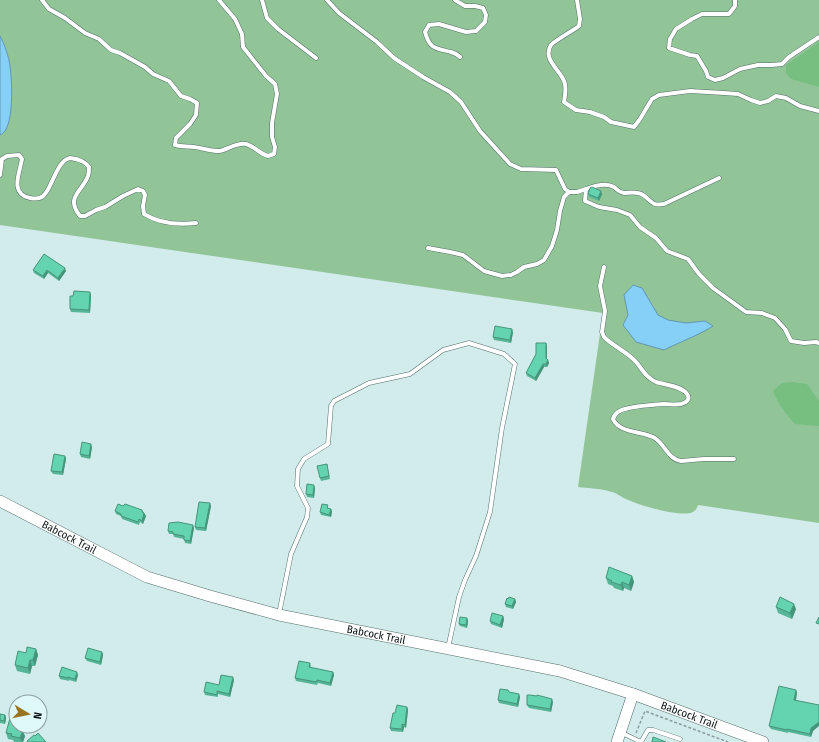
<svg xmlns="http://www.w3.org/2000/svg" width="819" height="742" viewBox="0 0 819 742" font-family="'Fira Sans Condensed',sans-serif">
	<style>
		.green { fill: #91c597 }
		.forest { fill: #76bf81 }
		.water { fill: #86cff7; stroke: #6197b3 }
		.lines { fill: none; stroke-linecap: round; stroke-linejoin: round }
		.lane-casing { stroke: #556d6b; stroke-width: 5 }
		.secondary-casing { stroke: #556d6b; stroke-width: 12 }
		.path { stroke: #8a9e9d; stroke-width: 1.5; stroke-dasharray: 3 2; stroke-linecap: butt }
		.lane { stroke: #fff; stroke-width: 4 }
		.secondary { stroke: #fff; stroke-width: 11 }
		.wall { fill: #56b596 }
		.shaded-wall { fill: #46947a }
		.building { fill: #64d3af; stroke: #46947a }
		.labels { text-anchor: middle; stroke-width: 3; stroke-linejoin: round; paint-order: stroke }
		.street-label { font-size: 11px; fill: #0c1515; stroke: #def9f7 }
	</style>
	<rect width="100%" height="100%" fill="#d1ecea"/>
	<!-- green -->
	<path class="green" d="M0 0H819V523L698 505C697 508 696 510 693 512 680 518 639 505 626 499 621 497 617 493 612 492 603 489 588 488 578 487L603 313 0 225Z"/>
	<!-- forest -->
	<path class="forest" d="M819 42V87L791 79 786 73V65Z
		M792 382 807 384 819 401V426L795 424C786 414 778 404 773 391L782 383Z"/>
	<!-- water -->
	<path class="water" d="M0 36C4 43 9 57 10 66 12 79 15 130 0 135Z
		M633 285 642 288 658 315 668 320 686 323 705 321 713 326C697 336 680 342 664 350L636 342 623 325 628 315 624 295Z"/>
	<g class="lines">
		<defs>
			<path id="lane" d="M42 0 49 9 65 18 85 33 99 39 111 50 120 53 145 67 153 74 169 81 181 96 190 99 197 103 196 115 190 124 176 138 175 145C182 147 188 146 194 147 202 148 210 151 219 151 227 150 237 142 246 144 254 146 260 154 268 156L274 154 275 147 272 137V123L277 94 275 84 266 76 243 47 242 34 235 19 219 0
				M262 0 267 18 278 29 316 58
				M327 0 339 13 377 42 394 58 423 77 450 92 461 102 480 131 510 164 521 169 556 170 565 189 569 192
				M455 0 465 6H475L483 8 486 15 485 22 476 31 466 32 439 24 429 25 425 32C430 50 436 48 451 52 455 53 458 55 460 57
				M577 0 580 19 579 26C574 30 554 41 551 45 542 59 560 70 564 81 567 87 565 96 564 102L576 110 590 112 604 117 611 122 634 127 640 119 652 99 659 95 690 91 724 93 738 94 751 100 760 103 768 101 776 96 786 98 800 106 819 111
				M735 0V6L729 14H702L692 19 676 29 670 39 669 48 690 55 697 56 706 71 708 77 715 80 723 78 740 69 758 65H772L782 64 789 57 819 37
				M0 175 2 159 7 156 19 155 22 159C20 172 9 194 30 198 35 199 41 199 44 195 52 188 57 160 70 158 72 158 74 159 76 159 82 161 85 162 89 167 89 170 89 173 88 176 82 192 65 197 80 216H85L96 210 105 207 123 196 138 189 143 191 145 195 143 206 144 214C160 224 178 225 196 223
				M719 178 664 204C651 206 652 201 643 195 637 191 630 193 624 193 618 192 618 190 614 187 606 182 594 186 586 189L585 201 599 207 617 210 630 215 640 227 656 238 667 251 688 259 699 274 713 288 746 312 762 313 775 318 785 329 791 341 804 343 816 342 819 343
				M428 248 450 252 463 255 484 271 502 276 511 275 517 272 524 267 537 264 544 260 552 246 557 230 560 211 564 197 569 192H577L586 189
				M604 267 600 286 605 311 602 332 604 337C614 347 628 352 637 363 643 371 647 378 656 382 665 385 682 386 687 394 691 399 686 403 681 404 675 405 669 404 663 404 653 405 626 406 618 412 615 414 614 416 613 419 619 433 641 431 653 437 665 443 667 459 681 461L704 459H734
				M279 614 291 554 307 517 308 508 297 486 298 469 304 459 328 444 331 406 334 401 369 383 410 374 443 350 469 343 504 354 515 364 502 428 490 512 476 556 465 580 459 597 448 648
				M620 732 641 742 648 730H653L680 739"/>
			<g id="secondary">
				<path id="s1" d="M0 501 147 577 210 596 279 615 560 671 633 694 763 742"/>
				<path d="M617 742 633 694"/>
			</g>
		</defs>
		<!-- lane casing -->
		<use href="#lane" class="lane-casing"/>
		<!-- secondary casing -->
		<use href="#secondary" class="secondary-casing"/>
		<!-- path -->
		<path class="path" d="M636 733 645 711 728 742"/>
		<!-- lane -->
		<use href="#lane" class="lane"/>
		<!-- secondary -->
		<use href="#secondary" class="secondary"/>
	</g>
	<!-- wall -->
	<path class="wall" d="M588 194H602L599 201 589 197Z
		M33 270 66 271 59 281 48 273 44 279 34 273Z
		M91 295 90 313 71 312 70 309Z
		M513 332 511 343 494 340 493 337Z
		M546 343 547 346V359L549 363 547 367H544L536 381 527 376 526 373Z
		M92 447 90 459 81 457 80 454Z
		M65 456 66 459 63 475 53 474 51 471Z
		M327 464 330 479 321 481 320 478Z
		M315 488 314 498 307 497 306 494Z
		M123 506 142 510 146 516 143 524 140 522 139 525 122 519 121 516 116 514 115 511Z
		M211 506 206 531 196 530 195 527Z
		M332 511 331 517 321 515 320 512Z
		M194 528 191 544 185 543 184 539 174 537 173 534H169L168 531Z
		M632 576 634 582 631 591 624 588 623 591 614 588 613 586 608 584 606 578Z
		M515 599 516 602 513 609 506 607 505 604Z
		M776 607 796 609 792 619 778 613Z
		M503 616 504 619 502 628 491 624 490 621Z
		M467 618 468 621 467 628 460 626 459 624Z
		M36 649 38 655 35 666H32L30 674 17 671 15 665 26 653Z
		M102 652 103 655 101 665 87 661 85 658Z
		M310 663 311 666 310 668 333 672 334 675 331 686 318 683 317 685 296 681 295 678Z
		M78 675 76 682 69 680V681L60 679 59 676Z
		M234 680 230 697 218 694V697L205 695 204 692 219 685Z
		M796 690 797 693 796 701 813 731 811 737 788 732V733L771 729 769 726Z
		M509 692 520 697 518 707 499 703 498 700Z
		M553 702 551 712 529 708 527 705Z
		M407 707 408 710 406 728 404 727 403 732 391 731 390 728 395 713Z
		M0 714 5 715 6 718 5 724 0 723Z
		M24 727 23 732 25 736 23 742H14L13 740 8 739 6 733Z"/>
	<!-- shaded-wall -->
	<path class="shaded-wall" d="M601 191 602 194 599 201 598 198Z
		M65 268 66 271 59 281 58 278Z
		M47 270 48 273 44 279 43 276Z
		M90 292 91 295 90 313 89 310Z
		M512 329 513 332 511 343 510 340Z
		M546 343 547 346V361L546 358Z
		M548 360 549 363 547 367 546 364Z
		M543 364 544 367 536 381 535 378Z
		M91 444 92 447 90 459 89 456Z
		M65 456 66 459 63 475 62 472Z
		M314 485 315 488 314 498 313 495Z
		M210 503 211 506 206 531 205 528Z
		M331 509 332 511 331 517 329 515Z
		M144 513 146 516 143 524 142 521Z
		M193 525 194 528 191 544 190 541Z
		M632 576 634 582 631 591 629 585Z
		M622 582 624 588 623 591 621 585Z
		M515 599 516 602 513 609 512 606Z
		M794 604 796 609 792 619 790 613Z
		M503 616 504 619 502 628 500 625Z
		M467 618 468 621 467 628 466 625Z
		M36 649 38 655 35 666 33 660Z
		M102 652 103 655 101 665 100 662Z
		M30 660 32 666 30 674 28 668Z
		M77 672 78 675 76 682 75 679Z
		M333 672 334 675 331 686 330 683Z
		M233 677 234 680 230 697 229 694Z
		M796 690 797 693 795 703 794 700Z
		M519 694 520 697 518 707 517 704Z
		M552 699 553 702 551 712 550 709Z
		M407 707 408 710 406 728 405 725Z
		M5 715 6 718 5 724 4 721Z
		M819 722V726L813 731 811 737 810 734 811 728Z
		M402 724 404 727 403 732 402 729Z
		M21 726H24V727L23 732 25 736 23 742H22L20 738V729Z"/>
	<!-- building -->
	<path class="building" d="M592 187 601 191 598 198 588 194 590 188Z
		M44 254 65 268 58 278 47 270 43 276 33 270Z
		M74 291 90 292 89 310 70 309V296H73Z
		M495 326 512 329 510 340 493 337Z
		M536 343H546V358L548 360 546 364H543L535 378 526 373 536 354Z
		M82 442 91 444 89 456 80 454Z
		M54 454 65 456 62 472 51 471Z
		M327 464 329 476 320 478 317 466Z
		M307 484 314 485 313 495 306 494Z
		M199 502 210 503 205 528 195 527Z
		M118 504 123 506 125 504 142 510V512L144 513 142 521 139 519 138 522 121 516V514L115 511Z
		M322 504 328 505 327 508 331 509 329 515 320 512Z
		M178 522 193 525 190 541 184 540V536L173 534V532L168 531 169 523Z
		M609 567 632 576 629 585 622 582 621 585 611 582 612 581 606 578Z
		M509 597 515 599 512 606 505 604 507 598 508 599Z
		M780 597 794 604 790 613 776 607Z
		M492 613 503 616 500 625 490 621Z
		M460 617 467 618 466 625 459 624Z
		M819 617V624L816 623Z
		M27 647 36 649 33 660H30L28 668 15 665 18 651 26 653Z
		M88 648 102 652 100 662 85 658Z
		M299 661 310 663 309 667 333 672 330 683 317 680 316 682 295 678Z
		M62 667 77 672 75 679 68 677V678L59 676Z
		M221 675 233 677 229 694 217 691V695L204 692 206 682 219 685Z
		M779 686 796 690 794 700 819 705V722L811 728 810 734 787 729V730L769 726Z
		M500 689 508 690 509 692 519 694 517 704 498 700Z
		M527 695H530L537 696V695L552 699 550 709 527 705Z
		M397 705 407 707 405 725 402 724V729L390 728 393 713H395Z
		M0 714 5 715 4 721 0 720Z
		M10 718 16 720V726H21L20 729 23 730 20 738 11 736 12 734 6 733Z
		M38 733 46 742H28L27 741 34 735 35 736Z
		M653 737 666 742H652Z"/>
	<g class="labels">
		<!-- street labels -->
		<g class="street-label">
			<text dy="4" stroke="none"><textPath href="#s1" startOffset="78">Babcock Trail</textPath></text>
			<text dy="4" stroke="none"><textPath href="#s1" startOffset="402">Babcock Trail</textPath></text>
			<text dy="4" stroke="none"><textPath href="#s1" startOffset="726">Babcock Trail</textPath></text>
		</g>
	</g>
	<!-- north arrow -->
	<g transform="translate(28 714) rotate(100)"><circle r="19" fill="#def9f7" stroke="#8a9e9d"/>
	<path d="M0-3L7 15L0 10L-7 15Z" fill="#9a7520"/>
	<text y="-6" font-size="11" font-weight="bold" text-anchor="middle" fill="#0c1515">N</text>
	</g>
</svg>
